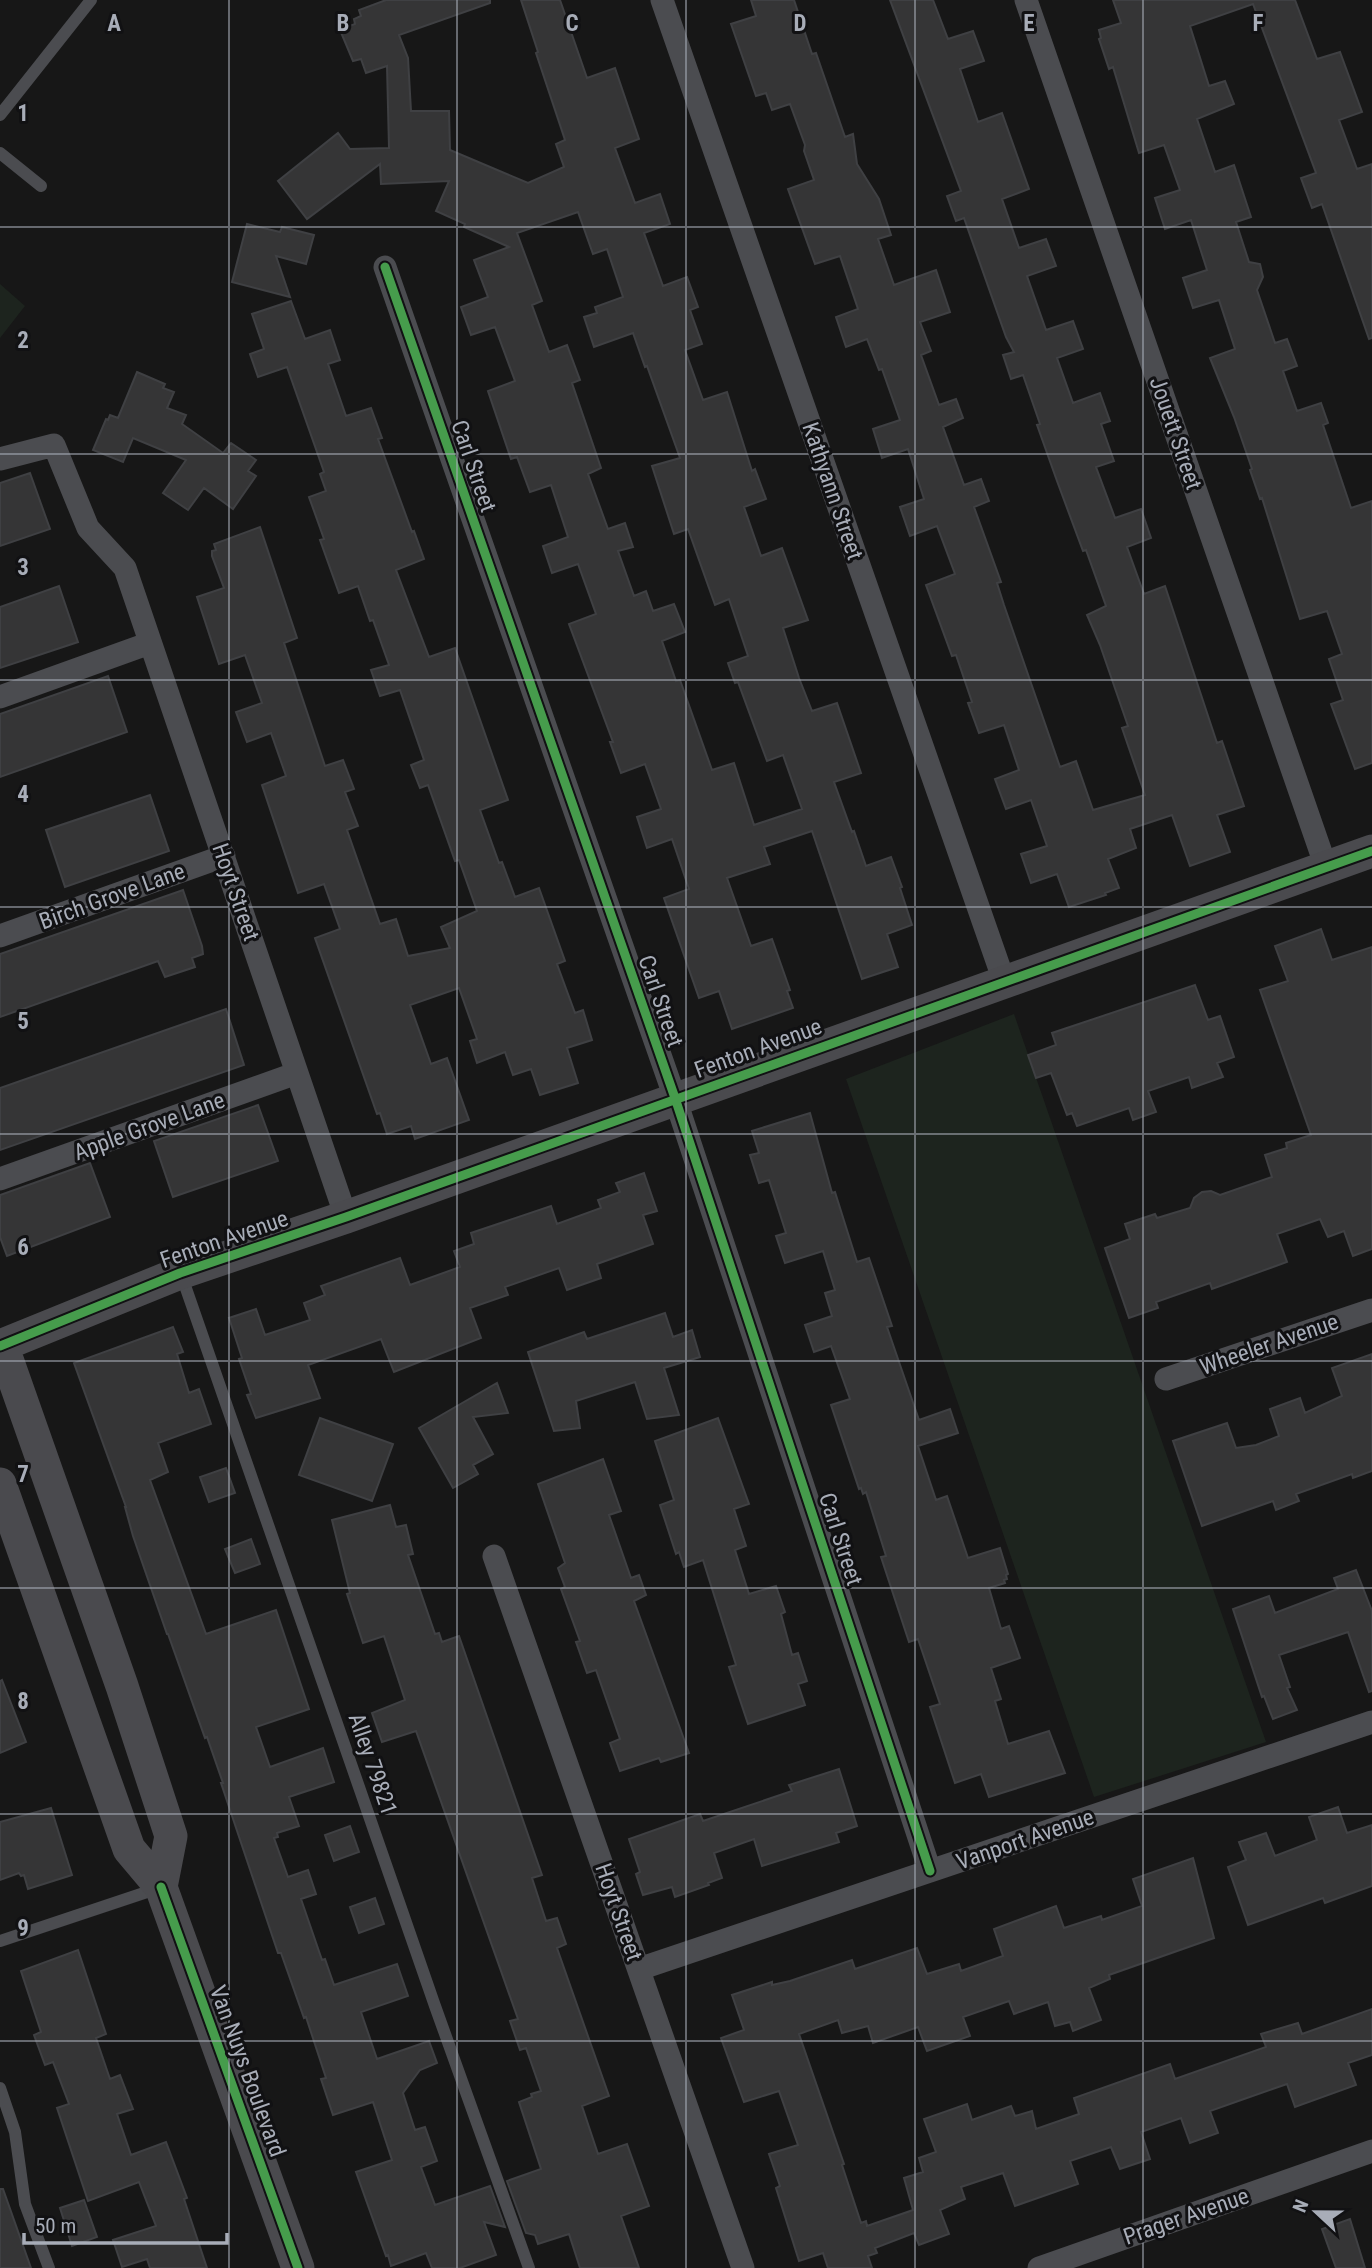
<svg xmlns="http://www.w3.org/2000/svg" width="1372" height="2268" viewBox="0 0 1372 2268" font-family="'Roboto Condensed',sans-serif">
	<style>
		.green { fill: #1d241e }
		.building { fill: #353536; stroke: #3f4043; stroke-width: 2; fill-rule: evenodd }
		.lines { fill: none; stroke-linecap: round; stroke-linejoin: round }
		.lane { stroke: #4b4c50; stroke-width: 12 }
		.street { stroke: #4b4c50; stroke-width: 23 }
		.secondary { stroke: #4a4a4e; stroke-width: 33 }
		.cycleway-casing { stroke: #111113; stroke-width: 13 }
		.cycleway { stroke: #469c4c; stroke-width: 9 }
		.grid { fill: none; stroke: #a8adb8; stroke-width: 2; stroke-opacity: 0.55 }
		.labels { text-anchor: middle; stroke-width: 6; stroke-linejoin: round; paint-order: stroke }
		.street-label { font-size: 23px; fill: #a8adb8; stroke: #111113 }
		.grid-label { font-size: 23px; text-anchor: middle; font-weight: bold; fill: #a8adb8; stroke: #111113; stroke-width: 6; stroke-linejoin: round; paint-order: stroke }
	</style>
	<rect width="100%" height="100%" fill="#171717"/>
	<!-- green -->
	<path class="green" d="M0 284 25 306 0 338Z
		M1014 1014 1266 1742 1094 1797 846 1079Z"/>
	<!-- building -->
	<path class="building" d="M386 0H490V3L399 35 408 58 411 111H449L450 150 528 183 564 167 556 144 565 140 536 53 538 52 521 0H560L587 78 615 68 639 139 615 148 635 203 660 194 670 224 644 233 663 286 687 277 698 307 690 310 702 344 685 350 703 400 727 392 752 471 755 469 766 499 744 507 761 556 782 548 808 620 783 628 799 678 812 711 837 703 861 773 834 782 852 832 854 831 866 866 891 857 902 887 900 888 912 925 887 934 898 967 862 979 812 831 764 847 770 864 727 878 751 946 772 939 790 990 787 991 793 1008 732 1029 719 991 699 998 664 898 689 889 672 839 647 848 637 817 661 809 645 764 621 773 610 742H613L569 624 596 614 578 564 552 573 543 546 568 537 551 485 530 492 517 457 511 459 488 391 515 381 495 327 471 335 461 307 488 297 474 260 509 247 464 227 465 224 436 211 449 181 381 184 380 164 307 219 278 181 338 133 350 149 389 148 387 66 366 73 361 59 353 61 340 30 355 24 354 19 361 16 359 10ZM578 212 593 254 607 249 623 297 595 307 597 313 584 317 594 347 633 333 645 367 647 366 680 458 652 466 674 534 688 529 715 605 729 599 748 656 728 663 735 683 738 682 767 761 783 755 802 809 754 825 734 763 712 770 680 680 676 681 662 641 685 632 674 604 653 611 646 591 634 596 618 551 633 547 625 523 608 529 588 474 601 468 572 383 580 380 567 345 549 352 532 305 542 301 517 233Z
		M751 0H794L812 54 816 53 845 137 853 134 857 164 879 199 891 235 878 239 894 285 936 270 950 312 920 322 931 351 921 355 939 405 956 399 963 418 943 427 964 485 981 479 989 501 974 507 1001 582 997 583 1004 605 1060 767 1076 761 1093 810 1145 795 1122 728 1128 726 1100 645 1087 615 1106 606 1086 550 1083 551 1057 481 1037 425 1040 424 1023 375 1011 379 1003 355 1014 352 1006 337 964 218 956 221 947 196 961 191 890 0H933L948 39 973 31 984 61 960 69 978 122 1002 113 1029 189 1002 199 1019 248 1046 239 1056 266 1027 276 1046 330 1073 321 1083 349 1057 358 1073 403 1100 393 1110 421 1101 424 1114 461 1096 467 1115 518 1141 509 1151 538 1127 547 1144 594 1165 586 1217 743 1222 741 1244 806 1217 815 1230 852 1190 866 1172 815 1130 829 1136 848 1108 859 1119 888 1105 893 1106 895 1069 907 1057 874 1031 883 1021 854 1047 846 1031 800 1006 809 995 779 1019 770 1004 725 979 733 968 703 972 702 956 655 952 656 926 585 955 574 937 526 910 536 900 507 924 499 908 449 882 458 873 429 900 420 882 369 879 370 867 339 846 347 836 317 858 309 840 256 815 264 788 189 814 180 804 151 805 145 790 104 772 110 766 93 756 96 731 24 756 16Z
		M1113 0H1295L1317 59 1340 52 1362 112 1339 120 1357 169 1372 164V338L1369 339 1322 204 1312 208 1301 178 1316 173 1253 4 1190 26 1209 86 1225 81 1234 104 1197 119 1215 172 1234 165 1251 217 1236 222 1249 262 1260 264 1263 277 1257 290 1275 343 1287 339 1297 366 1283 371 1297 411 1321 403 1328 423 1323 425 1351 508 1372 501V763L1355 769 1331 704 1343 700 1329 659 1342 654 1327 611 1300 619 1262 498 1260 499 1250 470 1252 469 1234 417 1210 358 1235 349 1219 300 1193 308 1183 278 1207 270 1191 220 1165 229 1155 198 1180 190 1164 145 1139 153 1113 67 1109 69 1099 39 1101 38 1099 30 1121 23Z
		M247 224 280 232 282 227 314 235 306 264 276 256 290 297 232 282Z
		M291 301 305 339 330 330 340 360 328 364 346 416 371 408 382 438 378 439 412 532 414 531 424 559 396 570 429 657 455 648 508 800 480 810 499 863 502 862 515 897 539 888 565 961 557 964 575 1013 583 1010 592 1040 567 1048 578 1083 540 1095 531 1069 513 1075 505 1052 477 1063 470 1041 477 1039 459 988 410 1005 431 1064 447 1058 469 1120 415 1139 411 1126 387 1134 380 1113 377 1114 315 938 340 929 324 884 298 893 262 785 286 776 271 733 247 742 236 712 262 703 245 655 219 664 197 597 224 588 212 556V551L216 550 214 544 260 527 297 638 284 643 325 766 343 760 354 789 345 792 358 826 347 830 380 924 396 919 408 956 450 948 441 927 477 911 459 860 455 861 428 785 420 788 411 765 424 760 400 690 380 696 371 670 389 665 373 620 370 621 358 586 339 593 320 540 324 539 309 497 326 491 320 474 324 472 287 367 258 377 250 354 264 349 252 314Z
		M137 372 165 384 163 388 174 392 167 408 186 415 182 424 223 453 231 443 256 460 248 471 256 476 233 509 204 488 188 510 163 493 186 460 133 438 123 462 93 450 106 419 108 420 110 415 118 418Z
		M30 473 50 529 0 546V483Z
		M59 586 78 642 0 668V607Z
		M108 676 127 732 0 777V714Z
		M150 795 169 851 65 887 46 830Z
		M183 890 202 946 203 954 192 958 195 967 165 977 158 961 0 1017V954Z
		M1321 929 1332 960 1372 947V1249L1353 1256 1344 1231 1328 1237 1320 1219 1277 1234 1287 1262 1212 1289 1210 1283 1156 1302 1158 1308 1129 1318 1105 1248 1130 1239 1125 1224 1155 1214 1157 1218 1190 1208 1194 1198 1202 1192 1211 1191 1220 1195 1272 1177 1265 1155 1287 1148 1286 1143 1311 1135 1260 990 1288 981 1275 946Z
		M1195 985 1208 1020 1220 1016 1234 1057 1217 1063 1223 1077 1192 1088 1189 1077 1148 1091 1156 1112 1133 1120 1129 1108 1077 1126 1072 1113 1067 1115 1051 1073 1036 1078 1028 1055 1056 1045 1052 1033Z
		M226 1009 244 1065 0 1150V1088Z
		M258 1105 278 1161 173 1197 154 1141Z
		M810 1113 832 1193 835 1192 857 1262 869 1258 892 1326 887 1327 919 1420 950 1409 958 1433 918 1446 936 1500 947 1496 968 1558 1000 1548 1008 1574 1006 1575 1007 1579 1004 1580 1005 1583 989 1588 1001 1629 1009 1626 1020 1658 991 1668 1001 1699 995 1701 1008 1744 1049 1731 1065 1773 989 1797 981 1774 955 1783 930 1707 940 1704 918 1639 909 1642 881 1557 886 1556 866 1492 863 1494 861 1488 859 1489 831 1405 850 1399 831 1346 814 1352 805 1325 832 1316 825 1293 835 1290 823 1251 785 1263 776 1236 786 1233 769 1180 759 1183 750 1155 759 1153 752 1131Z
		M90 1163 110 1217 7 1256 0 1237V1195Z
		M644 1173 657 1211 643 1215 653 1244 597 1264 601 1278 567 1290 559 1268 505 1287 508 1295 470 1308 481 1338 394 1372 381 1339 308 1365 320 1398 256 1418 247 1395 251 1394 239 1359 242 1358 229 1318 256 1309 265 1335 310 1320 304 1303 325 1295 321 1286 400 1258 410 1285 460 1267 454 1251 474 1244 471 1233 551 1206 557 1224 601 1208 598 1200 620 1192 616 1183Z
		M665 1313 673 1337 692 1330 700 1357 664 1368 679 1415 647 1419 635 1382 576 1401 580 1428 554 1431 528 1352 584 1332 587 1339Z
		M173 1327 183 1352 177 1354 189 1393 199 1389 211 1424 158 1443 168 1472 150 1480 206 1634 276 1610 309 1709 256 1727 270 1767 323 1748 334 1782 289 1797 299 1826 277 1833 278 1837 274 1838 288 1877 308 1870 316 1894 301 1899 322 1960 325 1959 334 1985 397 1964 408 1996 361 2012 377 2059 429 2041 437 2063 420 2070 403 2093 415 2130 425 2127 437 2161 421 2167 435 2205 490 2186 505 2227 484 2222 496 2255 460 2268H432L426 2253 391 2266 388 2255 386 2256 356 2172 392 2160 373 2102 333 2115 321 2079 326 2078 306 2017 304 2018 281 1953H278L221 1783H223L207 1737 205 1738 168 1634H167L133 1536 125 1507H126L74 1363Z
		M1372 1354V1471L1353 1478 1352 1474 1296 1494 1299 1501 1276 1510 1273 1501 1202 1526 1173 1441 1227 1423 1236 1448 1256 1445 1279 1436 1270 1409 1300 1398 1305 1413 1342 1396 1332 1368Z
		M497 1383 508 1413 473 1417 493 1454 473 1465 478 1474 453 1488 419 1428Z
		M320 1418 393 1444 372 1501 299 1475Z
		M718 1418 749 1504 734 1509 746 1546 735 1550 749 1594 776 1586 785 1612 781 1614 792 1655 798 1653 807 1681 798 1684 805 1705 748 1724 729 1667 736 1665 703 1560 684 1567 679 1552 676 1554 660 1505 674 1500 655 1441Z
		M603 1459 621 1511 609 1515 631 1578 639 1575 646 1595 634 1601 689 1753 661 1762 659 1758 620 1771 610 1743 620 1739 596 1670 587 1673 576 1642 580 1641 561 1589 565 1587 558 1568 565 1563 538 1484Z
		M226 1468 235 1493 209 1502 200 1477Z
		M390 1505 396 1527 406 1525 413 1554 408 1555 435 1634 439 1633 442 1642 459 1636 542 1875 532 1878 546 1921 557 1918 566 1944 557 1948 609 2096 582 2106 598 2154 627 2144 649 2206 621 2216 639 2268H580L569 2234 538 2244 535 2235 526 2233 507 2181 541 2169 519 2102 532 2097 531 2094 541 2091 526 2048 520 2050 510 2021 518 2019 416 1731 382 1742 372 1713 405 1700 384 1636 363 1643 347 1594 350 1593 332 1520Z
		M251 1539 260 1564 235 1573 225 1549Z
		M1356 1570 1372 1611V1691L1369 1692 1348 1632 1279 1655 1290 1687 1287 1688 1297 1710 1273 1719 1264 1696 1262 1697 1233 1609 1269 1596 1275 1613 1338 1589 1334 1578Z
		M2 1680 26 1742 0 1753V1681Z
		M839 1769 857 1826 836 1833 839 1842 762 1866 754 1839 714 1853 722 1878 708 1883 709 1885 675 1897 672 1887 643 1895 636 1874 640 1872 629 1839 700 1814 703 1821 792 1791 789 1785Z
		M1338 1807 1347 1833 1372 1825V1886L1325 1903 1323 1898 1248 1925 1228 1867 1246 1860 1239 1842 1266 1833 1275 1856 1317 1840 1309 1817Z
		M51 1808 72 1875 28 1889 24 1875 21 1876 19 1873 0 1880V1822Z
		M350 1826 359 1852 334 1861 325 1835Z
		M1193 1858 1214 1938 1109 1975 1110 1979 1089 1988 1101 2020 1073 2031 1070 2022 1055 2026 1048 2002 1014 2014 1009 2001 963 2017 970 2036 927 2051 918 2027 873 2043 868 2026 842 2033 838 2020 799 2034 844 2164 842 2165 861 2223 866 2221 867 2226 913 2210 904 2178 923 2172 919 2158 936 2152 924 2119 967 2104 972 2120 1011 2106 1015 2116 1032 2111 1036 2129 1079 2114 1074 2098 1170 2064 1175 2079 1266 2047 1261 2034 1298 2023 1302 2034 1372 2009V2055L1348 2063 1356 2085 1295 2107 1287 2084 1244 2099 1210 2111 1218 2133 1190 2143 1181 2118 1141 2132 1150 2159 1120 2169 1111 2147 1070 2161 1078 2184 1015 2206 1003 2173 961 2187 965 2199 940 2210 949 2234 919 2245 914 2233 875 2248 877 2253 868 2256 872 2268H828L823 2253 799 2261 776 2188 780 2186 769 2154 798 2145 779 2091 744 2102 721 2038 744 2030 732 1995 772 1982V1985L790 1981 852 1960 855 1969 917 1948 927 1974 959 1964 961 1971 1003 1956 994 1929 1056 1906 1064 1928 1101 1916 1102 1920 1142 1906 1133 1879Z
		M375 1898 384 1924 359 1933 350 1907Z
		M78 1950 106 2034 96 2038 110 2079 120 2075 133 2109 117 2114 131 2155 166 2142 187 2198 184 2199 207 2268H150L147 2259 122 2267 113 2240 156 2226 139 2182 88 2201 57 2108 69 2104 53 2062 45 2065 34 2035 41 2032 21 1971Z
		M0 2189H3L31 2268H0Z
		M84 2200 97 2237 72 2246 60 2208Z
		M1350 2219 1365 2268H1336L1322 2229Z"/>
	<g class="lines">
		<!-- lane -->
		<path class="lane" d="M0 115 91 0
			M0 153 41 186
			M181 1274 435 2006 529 2268
			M0 1941 159 1888
			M0 2088 15 2132 25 2204 49 2268"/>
		<!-- street -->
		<path class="street" d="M662 0 1004 981
			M1026 0 1326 867
			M385 267 675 1098 930 1871
			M0 459 54 445 88 528 125 568 346 1217
			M0 697 150 643
			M0 936 224 856
			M0 1179 297 1073
			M1166 1379 1372 1310
			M494 1556 743 2268
			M639 1969 1372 1722
			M1039 2268 1372 2151"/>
		<!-- secondary -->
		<path class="secondary" d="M2 1345 122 1686 171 1836 161 1887
			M0 1346 180 1273 346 1217 1372 851
			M0 1484 129 1849 161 1887 298 2268"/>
		<defs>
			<path id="cycleway" d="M385 267 675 1098 930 1871
				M0 1346 180 1273 346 1217 1372 851
				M161 1887 298 2268"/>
		</defs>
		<!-- cycleway casing -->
		<use href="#cycleway" class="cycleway-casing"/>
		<!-- cycleway -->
		<use href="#cycleway" class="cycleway"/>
	</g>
	<!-- grid -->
	<path class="grid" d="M229 0V2268M457 0V2268M686 0V2268M915 0V2268M1143 0V2268M0 227H1372M0 454H1372M0 680H1372M0 907H1372M0 1134H1372M0 1361H1372M0 1588H1372M0 1814H1372M0 2041H1372"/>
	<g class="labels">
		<!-- street labels -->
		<g class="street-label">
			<text transform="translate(1176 433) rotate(71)" y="8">Jouett Street</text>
			<text transform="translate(474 466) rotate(71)" y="8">Carl Street</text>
			<text transform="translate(833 491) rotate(71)" y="8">Kathyann Street</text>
			<text transform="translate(236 892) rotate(71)" y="8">Hoyt Street</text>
			<text transform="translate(112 896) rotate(-20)" y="8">Birch Grove Lane</text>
			<text transform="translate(661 1001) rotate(71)" y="8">Carl Street</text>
			<text transform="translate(758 1048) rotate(-20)" y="8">Fenton Avenue</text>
			<text transform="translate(149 1126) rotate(-20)" y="8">Apple Grove Lane</text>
			<text transform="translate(224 1239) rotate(-19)" y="8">Fenton Avenue</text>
			<text transform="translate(1269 1344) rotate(-19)" y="8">Wheeler Avenue</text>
			<text transform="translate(841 1539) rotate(72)" y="8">Carl Street</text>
			<text transform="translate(373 1764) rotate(71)" y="8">Alley 79821</text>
			<text transform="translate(1025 1839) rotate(-19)" y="8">Vanport Avenue</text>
			<text transform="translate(619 1912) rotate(71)" y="8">Hoyt Street</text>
			<text transform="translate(248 2071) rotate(70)" y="8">Van Nuys Boulevard</text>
			<text transform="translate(1186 2216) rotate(-19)" y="8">Prager Avenue</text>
		</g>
	</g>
	<g class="grid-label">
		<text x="114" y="31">A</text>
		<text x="343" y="31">B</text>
		<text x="572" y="31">C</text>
		<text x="800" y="31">D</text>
		<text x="1029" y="31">E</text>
		<text x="1258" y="31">F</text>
		<text x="23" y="121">1</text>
		<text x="23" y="348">2</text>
		<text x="23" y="575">3</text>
		<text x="23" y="802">4</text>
		<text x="23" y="1029">5</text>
		<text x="23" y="1255">6</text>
		<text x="23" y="1482">7</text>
		<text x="23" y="1709">8</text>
		<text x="23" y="1936">9</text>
	</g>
	<!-- north arrow -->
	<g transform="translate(1316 2212) rotate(292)" stroke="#111113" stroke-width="5" paint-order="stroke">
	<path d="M0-5L12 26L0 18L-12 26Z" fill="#a8adb8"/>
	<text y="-10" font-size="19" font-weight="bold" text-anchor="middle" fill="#a8adb8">N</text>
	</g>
	<!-- scale -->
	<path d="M24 2233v10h203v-10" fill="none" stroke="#a8adb8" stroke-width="3.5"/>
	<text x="35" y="2233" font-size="21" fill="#a8adb8" stroke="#111113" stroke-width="5" paint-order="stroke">50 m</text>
</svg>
